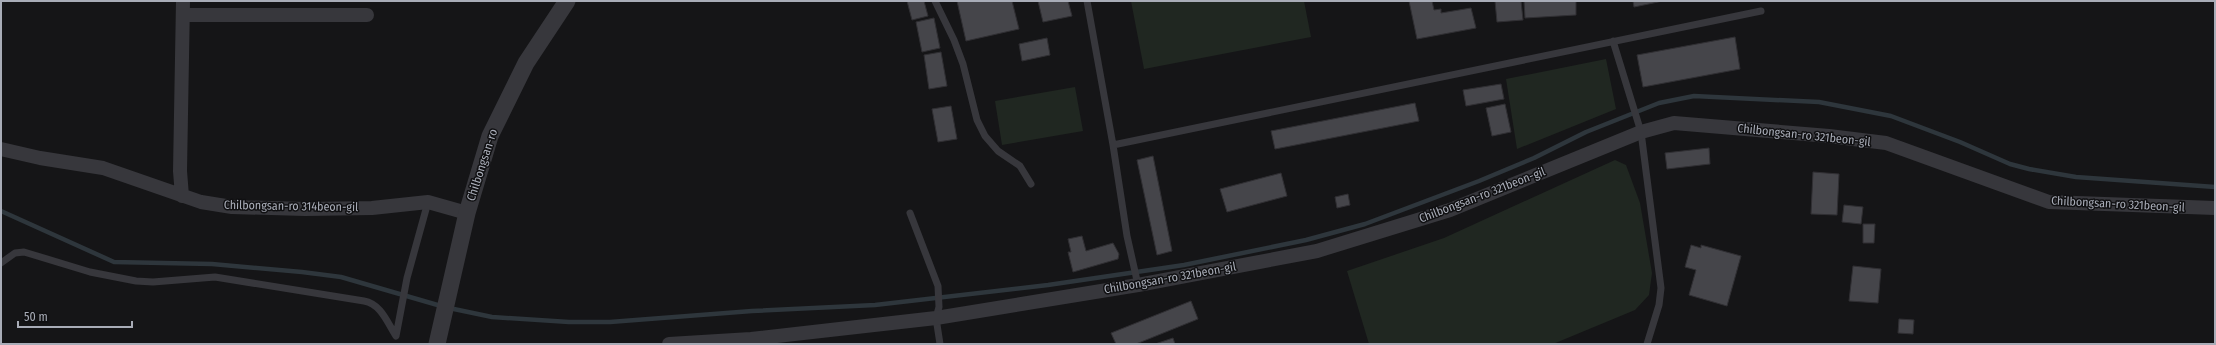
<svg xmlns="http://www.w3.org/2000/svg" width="2216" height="345" viewBox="0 0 2216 345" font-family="'Fira Sans Condensed',sans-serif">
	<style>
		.green { fill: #202721 }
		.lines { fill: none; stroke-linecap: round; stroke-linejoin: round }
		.stream { stroke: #2e363c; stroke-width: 4.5 }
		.building { fill: #45454a; stroke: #302f33 }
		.service { stroke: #37373c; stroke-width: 7 }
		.minor { stroke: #37373c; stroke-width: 14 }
		.tertiary { stroke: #37373c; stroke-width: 17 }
		.labels { text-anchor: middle; stroke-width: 3; stroke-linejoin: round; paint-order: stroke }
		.street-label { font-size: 12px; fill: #a8acb7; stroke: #101012 }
	</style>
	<rect width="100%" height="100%" fill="#151517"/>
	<!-- green -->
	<path class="green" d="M1131 1H1304L1311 37 1144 69Z
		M1606 59 1616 109 1517 149 1506 79Z
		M1075 87 1083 131 1002 145 995 101Z
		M1615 160 1626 165 1640 203 1652 273 1649 295 1635 310 1553 344H1369L1347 271 1444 238Z"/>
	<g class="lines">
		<!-- stream -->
		<path class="stream" d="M1 211 114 262 212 264 302 272 341 277 441 306
			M449 308 492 317 569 322H610L752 311 875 305 1048 285 1184 265 1306 240 1365 224 1479 181 1534 158 1586 132 1659 103 1694 96 1819 102 1891 116 1960 142 2010 164 2029 169 2076 177 2215 187"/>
	</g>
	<!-- building -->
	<path class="building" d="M907 1H924L928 16 912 20Z
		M957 1H1012L1019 29 966 41Z
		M1038 1H1068L1072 16 1043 22Z
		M1409 1H1432L1434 10 1441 9V13L1471 8 1476 28 1417 39Z
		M1495 1H1521L1523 20 1497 22Z
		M1524 1H1576V15L1525 18Z
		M1633 1H1663L1634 7Z
		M934 18 940 48 922 52 916 22Z
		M1735 37 1740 69 1643 87 1637 55Z
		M1047 38 1050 55 1022 61 1019 44Z
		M941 52 947 86 929 89 924 55Z
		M1501 84 1504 99 1466 106 1463 90Z
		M1415 103 1419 121 1275 149 1271 131Z
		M1505 104 1511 132 1492 136 1486 108Z
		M951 106 957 139 938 142 932 109Z
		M1709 148 1710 164 1667 169 1665 153Z
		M1153 156 1172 251 1157 255 1137 160Z
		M1813 172 1839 174 1837 215 1811 214Z
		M1281 173 1287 196 1227 212 1220 189Z
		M1348 194 1350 205 1337 208 1335 197Z
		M1844 205 1863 207 1861 224 1842 222Z
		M1863 224H1875L1874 243H1863Z
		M1082 236 1086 251 1113 243 1119 254 1118 259 1073 272 1068 252H1071L1068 239Z
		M1691 245 1701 248V245L1741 256 1727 306 1689 295 1696 270 1685 267Z
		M1853 266 1881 269 1878 303 1849 301Z
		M1191 301 1198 319 1136 344H1116L1111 333Z
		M1899 319 1914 320 1913 334 1898 333Z
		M1173 338 1175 344H1155Z"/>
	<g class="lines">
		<!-- service -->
		<path class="service" d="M935 1 954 40 963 64 977 120 985 136 998 151 1020 166 1031 184
			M1087 1 1113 145 1127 236 1138 285
			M1613 41 1641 132 1661 288 1659 305 1647 344
			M1113 145 1761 11
			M910 213 938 286 939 307 936 318 940 344
			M1 263 15 253 24 252 90 272 136 281 153 282 215 277 364 301C381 304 387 322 396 336L407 278 428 202"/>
		<!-- minor -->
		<path class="minor" d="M183 15H367
			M1 149 40 158 103 168 201 202 232 207 305 209 372 208 428 202 467 213
			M182 196 180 171 183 1
			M669 344 751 339 936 318 1138 285 1317 251 1450 210 1641 132 1674 123 1829 136 1886 143 2049 202 2215 208"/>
		<!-- tertiary -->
		<path class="tertiary" d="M437 344 467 213 490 136 526 63 567 1"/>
	</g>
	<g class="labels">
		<!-- street labels -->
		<g class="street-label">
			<text transform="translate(1804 135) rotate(6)" y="4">Chilbongsan-ro 321beon-gil</text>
			<text transform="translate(482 165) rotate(-72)" y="4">Chilbongsan-ro</text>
			<text transform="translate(1482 195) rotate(-21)" y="4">Chilbongsan-ro 321beon-gil</text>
			<text transform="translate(2118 204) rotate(3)" y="4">Chilbongsan-ro 321beon-gil</text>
			<text transform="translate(291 206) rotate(1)" y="4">Chilbongsan-ro 314beon-gil</text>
			<text transform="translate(1170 278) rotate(-10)" y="4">Chilbongsan-ro 321beon-gil</text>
		</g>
	</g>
	<!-- border -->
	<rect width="2216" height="345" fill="none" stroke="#a8acb7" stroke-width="4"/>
	<!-- scale -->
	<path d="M18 321v6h114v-6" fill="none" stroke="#a8acb7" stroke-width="2"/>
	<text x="24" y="321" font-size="12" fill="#a8acb7" stroke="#101012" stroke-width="3" paint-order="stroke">50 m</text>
</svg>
